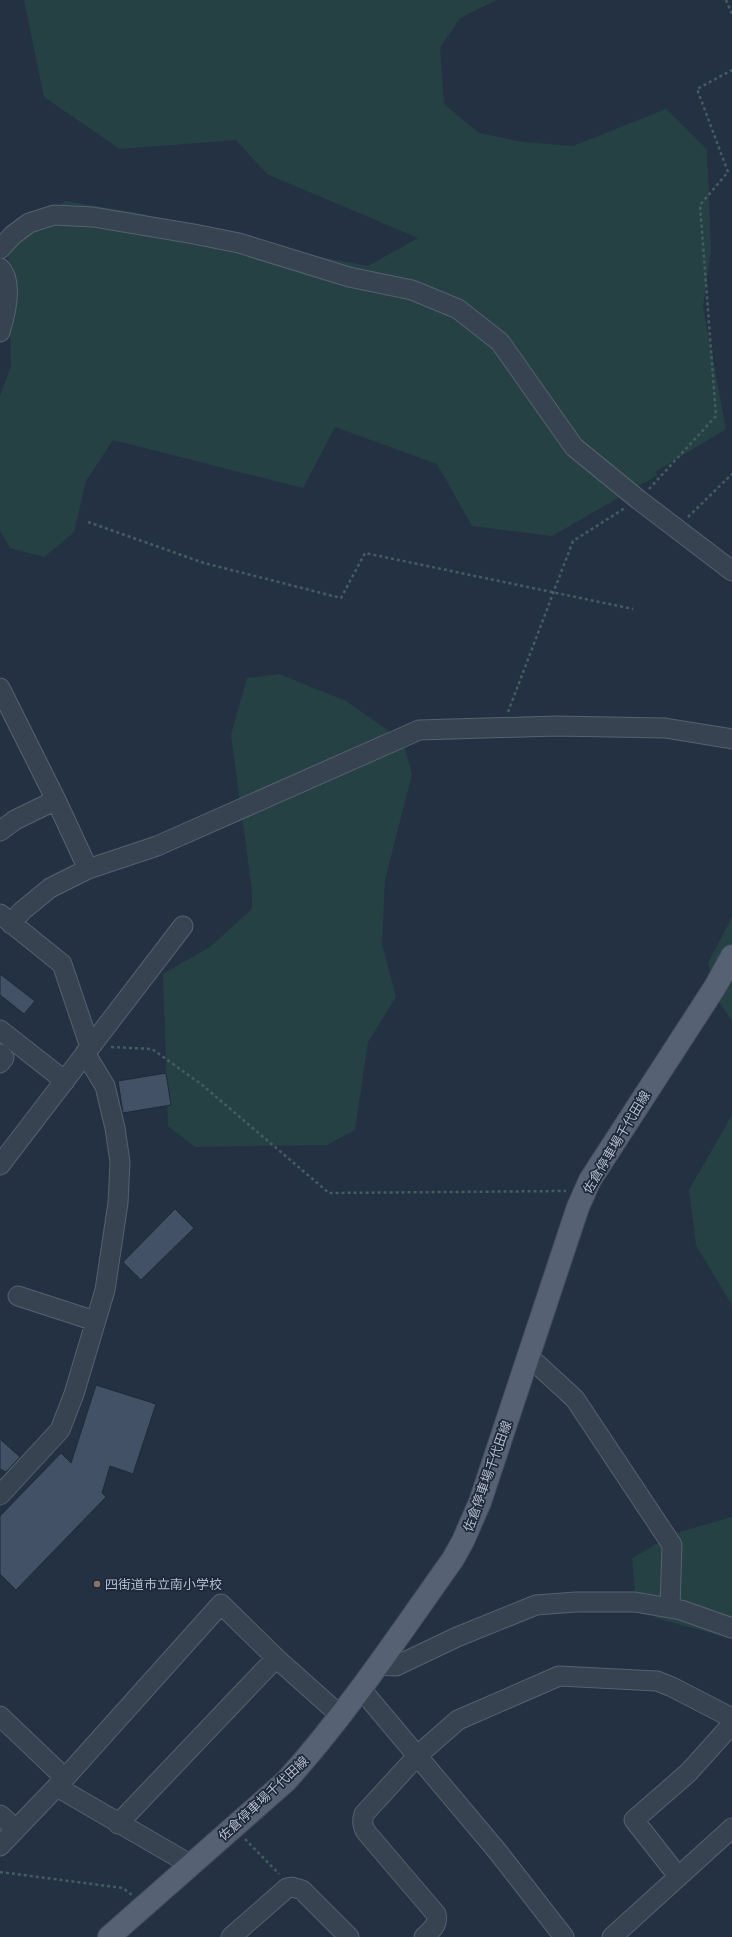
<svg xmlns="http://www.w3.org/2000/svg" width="732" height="1937" viewBox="0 0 732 1937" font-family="'IBM Plex Sans','Noto Sans JP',sans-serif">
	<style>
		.green { fill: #264144 }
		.building { fill: #425165; stroke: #1f2a3a }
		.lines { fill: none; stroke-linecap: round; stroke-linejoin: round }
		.minor-casing { stroke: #566170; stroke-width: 21 }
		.major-casing { stroke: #424c5c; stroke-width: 24 }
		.path { stroke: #445d61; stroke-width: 2.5; stroke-dasharray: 3 3; stroke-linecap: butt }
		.minor { stroke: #384352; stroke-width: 19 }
		.major { stroke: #566273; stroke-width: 22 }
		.education-dot { fill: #8d6e63; stroke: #1d2838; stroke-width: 1.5 }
		.labels { text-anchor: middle; stroke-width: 3.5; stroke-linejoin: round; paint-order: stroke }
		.street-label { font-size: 13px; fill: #b5becd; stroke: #1d2838 }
		.poi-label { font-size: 13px; fill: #b5becd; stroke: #1d2838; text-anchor: start }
	</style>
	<rect width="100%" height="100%" fill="#243143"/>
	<!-- green -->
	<path class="green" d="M24 0H497L460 18 440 48 444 104 479 133 523 142 573 146 666 109 707 150 711 250 703 307 726 429 655 472 658 475 552 536 472 526 437 464 335 427 303 488 113 440 86 481 74 532 44 557 10 548 0 531V396L11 366 8 241 65 201 139 213 230 240 368 266 418 238 267 174 236 140 120 149 44 97Z
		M279 674 346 701 403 741 412 774 385 880 382 944 396 997 368 1042 355 1130 327 1145 195 1147 168 1126 163 974 210 947 252 909V890L231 735 247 678Z
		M732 917V1021L715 996V987L708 963Z
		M732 1115V1305L696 1245 689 1190Z
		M732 1517V1639L656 1618 635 1593 632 1558 676 1533Z"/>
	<!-- building -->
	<path class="building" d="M0 974 35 1001 24 1014 0 995Z
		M166 1073 171 1105 123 1113 118 1081Z
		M175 1209 194 1228 141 1280 123 1262Z
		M96 1385 156 1404 133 1474 110 1466 102 1493 106 1497 16 1590 0 1574V1516L61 1453 71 1463Z
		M0 1439 20 1457 6 1472 0 1469Z"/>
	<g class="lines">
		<defs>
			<path id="minor" d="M0 249 13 235 29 223 54 215 93 217 194 234 239 243 349 277 412 290 458 309 500 342 574 447 639 500 732 571
				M0 268C14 282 5 316 0 332
				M0 688 56 800 88 869
				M0 831 15 820 56 800
				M0 914 62 964 90 1047
				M11 924 22 911 50 888 88 869 157 846 419 730 556 726 665 728 732 739
				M0 1030 65 1081
				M0 1054 4 1058 0 1063
				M0 1165 183 926
				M18 1296 95 1321
				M528 1359 537 1364 575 1399 672 1545 670 1608
				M0 1495 60 1430 74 1394 105 1290 118 1203 120 1162 115 1128 105 1086 85 1053
				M378 1665 396 1666 457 1637 536 1605 576 1602H635L681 1610 732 1628
				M361 1689 498 1852 564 1937
				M0 1716 65 1778
				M57 1787 181 1859 189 1867
				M0 1815 16 1829
				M118 1824 276 1658
				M0 1846 65 1778 221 1604 276 1658 341 1716
				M678 1876 634 1820 689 1772 732 1724
				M231 1937 287 1888 292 1887 302 1890 349 1937
				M424 1937C431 1930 439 1925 436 1914L366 1832C362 1825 362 1821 364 1814L418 1755 458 1720 559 1676 657 1681 672 1687 732 1718
				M612 1937 732 1828"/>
			<path id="major" d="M109 1937 286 1781C348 1712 399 1635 453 1559L463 1541 480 1502 578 1207 590 1180 715 987 732 956"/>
		</defs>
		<!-- minor casing -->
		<use href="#minor" class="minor-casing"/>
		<!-- major casing -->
		<use href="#major" class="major-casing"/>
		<!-- path -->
		<path class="path" d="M726 0 732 14
			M649 489 716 416 700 205 728 172 697 89 732 70
			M688 517 732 474
			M88 522 204 563 341 598 365 553 633 609
			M508 712 573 541 625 508
			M111 1047 152 1049 201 1084 329 1193 566 1191
			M245 1839 279 1874
			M0 1872 123 1888 132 1895"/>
		<!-- minor -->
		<use href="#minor" class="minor"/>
		<!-- major -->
		<use href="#major" class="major"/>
	</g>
	<!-- markers -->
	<circle class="education-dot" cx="97" cy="1584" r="4"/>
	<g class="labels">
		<!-- street labels -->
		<g class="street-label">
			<text transform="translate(616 1142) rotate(-59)" y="5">佐倉停車場千代田線</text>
			<text transform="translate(487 1476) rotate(-70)" y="5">佐倉停車場千代田線</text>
			<text transform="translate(263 1798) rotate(-43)" y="5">佐倉停車場千代田線</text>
		</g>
		<!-- poi labels -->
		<g class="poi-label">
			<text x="105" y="1589">四街道市立南小学校</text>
		</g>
	</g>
</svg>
